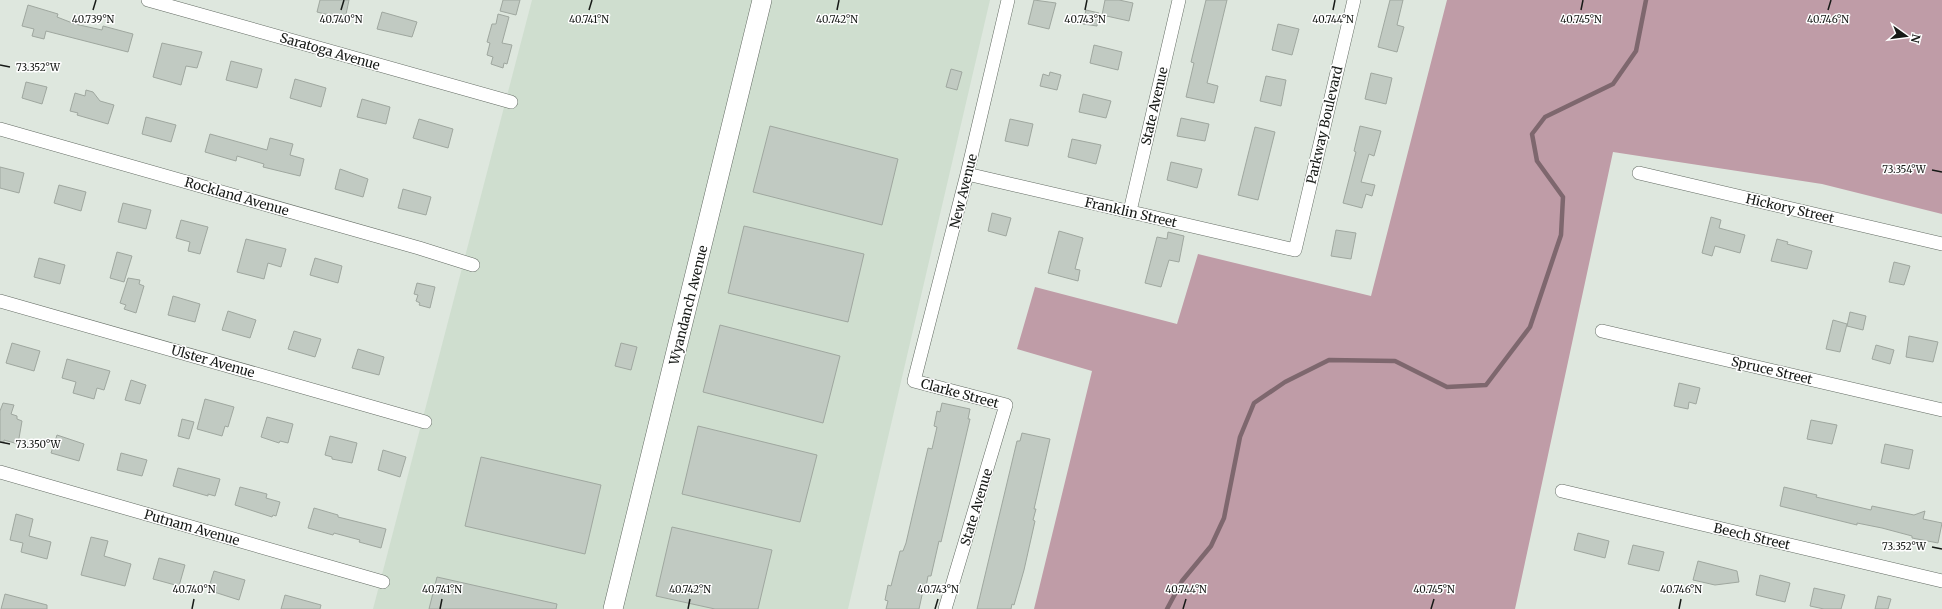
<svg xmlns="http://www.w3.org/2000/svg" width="1942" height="609" viewBox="0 0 1942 609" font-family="Merriweather,serif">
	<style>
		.built { fill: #cfdecf }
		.forest { fill: #bf9ca7 }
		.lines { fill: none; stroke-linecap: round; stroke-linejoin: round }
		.stream { stroke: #7e676e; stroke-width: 4.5 }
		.building { fill: #c1cac2; stroke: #9fa79f }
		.street-casing { stroke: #636b63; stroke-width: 14 }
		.secondary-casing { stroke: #636b63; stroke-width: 20 }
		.street { stroke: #fff; stroke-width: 13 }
		.secondary { stroke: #fff; stroke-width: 19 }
		.ticks { fill: none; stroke: #161916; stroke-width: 1.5 }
		.labels { text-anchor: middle; stroke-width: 3; stroke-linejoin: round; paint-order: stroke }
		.street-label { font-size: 13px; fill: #161916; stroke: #fff }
		.ticks-label { font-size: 10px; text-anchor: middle; fill: #161916; stroke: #fff; stroke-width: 3; stroke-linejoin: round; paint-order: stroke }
	</style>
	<rect width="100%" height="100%" fill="#dee7de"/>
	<!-- built -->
	<path class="built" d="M532 0H990L848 609H373Z"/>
	<!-- forest -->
	<path class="forest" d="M1447 0H1942V214L1822 184 1613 152 1515 609H1034L1092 371 1017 349 1035 287 1177 324 1198 254 1371 296Z"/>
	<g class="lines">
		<!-- stream -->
		<path class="stream" d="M1167 609 1182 581 1211 546 1224 518 1240 437 1254 403 1285 382 1329 360 1395 361 1447 387 1486 385 1530 327 1561 235 1563 197 1537 161 1532 134 1545 117 1613 84 1636 51 1646 0"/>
	</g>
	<!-- building -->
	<path class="building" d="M320 0H349L345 19 317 12Z
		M503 0H520L516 15 500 11Z
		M1034 0 1056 3 1049 29 1028 24Z
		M1105 0H1119L1133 3 1129 21 1102 15Z
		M1206 0H1227L1207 83 1218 86 1214 103 1186 97 1194 63 1191 62Z
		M1390 0H1403L1397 25 1404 27 1397 52 1378 47Z
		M28 5 58 14 57 17 75 24 102 30 103 26 133 34 128 52 46 31 44 39 32 36 34 29 22 26Z
		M1086 10 1099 13 1097 26 1083 24Z
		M382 12 417 22 412 37 377 29Z
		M498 14 509 17 502 43 512 45 507 64 504 63 503 68 491 64 493 57 487 55 490 43 487 42 492 24H496Z
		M1278 24 1299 29 1292 55 1272 50Z
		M162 43 202 52 197 68 186 66 181 85 153 77Z
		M1094 45 1122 52 1118 70 1090 63Z
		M231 61 262 69 257 88 226 80Z
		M951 69 962 72 957 90 946 87Z
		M1050 72 1061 75 1057 90 1040 86 1043 74 1049 76Z
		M1371 73 1392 78 1386 104 1365 99Z
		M1266 76 1286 80 1281 106 1260 101Z
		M295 79 326 88 321 107 290 98Z
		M26 82 47 87 42 104 22 98Z
		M86 90 93 92 100 101 114 105 108 124 77 115 78 113 70 111 75 93 85 96Z
		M1083 94 1111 101 1106 118 1079 112Z
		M362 99 390 107 386 124 357 117Z
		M146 117 176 125 171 142 142 134Z
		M1181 118 1209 124 1205 141 1177 136Z
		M419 119 453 129 448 148 413 138Z
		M1010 119 1033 124 1028 146 1005 141Z
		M770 126 898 159 882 225 753 192Z
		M1360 126 1381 131 1374 156 1369 154 1361 182 1375 185 1372 196 1366 194 1362 208 1343 203 1356 152 1354 151Z
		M1255 127 1275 132 1258 200 1238 195Z
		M210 134 267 150 270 138 293 144 290 155 304 159 300 176 263 167 264 164 237 156 236 161 205 152Z
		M1072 139 1101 145 1096 164 1068 157Z
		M1171 162 1202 169 1197 188 1167 180Z
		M0 167 24 173 19 193 0 188Z
		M340 169 368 179 363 197 335 189Z
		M59 185 86 192 81 211 54 203Z
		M403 189 431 197 426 215 398 208Z
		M123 203 151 210 146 229 118 222Z
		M992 213 1011 218 1006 236 988 231Z
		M1711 217 1721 220 1719 228 1745 235 1740 253 1715 246 1712 256 1702 253Z
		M181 220 208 227 200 254 188 251 190 242 176 238Z
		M744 226 864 254 848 322 728 293Z
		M1336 230 1356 233 1351 259 1331 256Z
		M1059 231 1083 238 1075 269 1080 270 1078 281 1048 273Z
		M1168 232 1184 236 1179 262 1169 260 1161 287 1145 283 1157 237 1167 239Z
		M246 239 286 249 281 267 268 263 264 279 237 272Z
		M1777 239 1788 242 1787 244 1812 251 1807 269 1771 261Z
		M117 252 132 256 124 282 110 278Z
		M39 258 65 265 60 284 34 277Z
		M315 258 342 266 338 283 310 275Z
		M1894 262 1910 266 1904 285 1889 282Z
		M128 278 140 280 139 284 144 286 136 313 124 309 126 305 120 303Z
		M417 283 435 287 430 308 419 305 420 303 416 301 418 295 414 294Z
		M173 296 200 304 195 322 168 315Z
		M228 311 256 320 250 338 222 330Z
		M1850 312 1866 316 1863 330 1847 326Z
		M1833 320 1847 324 1840 352 1826 349Z
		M720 325 840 356 823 423 703 392Z
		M294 331 321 339 315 357 288 349Z
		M1909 336 1938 342 1933 362 1906 357Z
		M12 343 40 351 34 371 6 363Z
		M621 343 637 347 631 370 615 366Z
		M1876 345 1894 350 1890 364 1872 359Z
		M358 349 384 357 379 375 352 368Z
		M67 359 110 371 104 390 97 388 94 399 73 393 76 382 62 378Z
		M131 380 146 385 140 404 125 400Z
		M1679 383 1700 388 1696 404 1689 402 1688 409 1674 406Z
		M205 399 234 407 228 427 225 426 222 436 197 429Z
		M3 403 14 405 11 414 17 416V419L22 421 18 444 4 440V442H0V411Z
		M942 403 970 409 968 419H970L941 542 939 541 931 576H928L926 587 924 586 919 609H886L888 601 885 600 888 585 891 586 900 551H903L906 543 928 448 932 449 937 427 934 426 937 411 940 412Z
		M267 417 293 424 288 443 280 441 279 443 261 437Z
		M182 419 194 422 189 439 178 436Z
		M1811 420 1837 425 1832 444 1807 439Z
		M698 426 817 455 800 522 682 494Z
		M1022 433 1050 439 1034 509H1036L1033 520 1035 521 1024 570 1014 605 1012 604 1011 609H977L1017 441H1020Z
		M57 435 84 444 79 461 51 453Z
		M330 436 357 443 352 463 332 459V457L325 455Z
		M1885 444 1913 450 1909 469 1881 463Z
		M383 450 406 457 400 477 378 470Z
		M121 453 147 460 142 476 117 470Z
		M481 457 601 485 585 554 465 526Z
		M178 468 220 479 215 496 208 494V496L173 486Z
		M240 487 267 494 266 498 280 502 276 516 273 515 272 517 235 505Z
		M1784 487 1817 495 1816 497 1871 510 1872 506 1914 515 1925 511 1923 519 1942 523 1938 543 1912 538V536L1882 528 1857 523V525L1780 506Z
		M314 508 338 515V517L386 529 381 548 359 542 360 540 334 533 333 535 308 528Z
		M16 514 33 519 29 536 51 542 47 559 21 552 23 543 10 540Z
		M672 527 772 550 758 609H715L656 596Z
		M1578 533 1609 541 1605 558 1574 550Z
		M91 537 108 541 104 556 131 564 125 586 81 575Z
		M1633 545 1664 552 1659 571 1628 564Z
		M159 558 185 565 179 586 153 579Z
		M1698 561 1737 571 1739 582 1715 585 1693 580Z
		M214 571 245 580 239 600 208 590Z
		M1760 575 1790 583 1785 602 1756 595Z
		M437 577 557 604 556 609H429Z
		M1814 588 1845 595 1841 609H1824L1810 606Z
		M5 594 47 605V609H1Z
		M285 595 321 605 320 609H281Z
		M1878 596 1891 599 1888 609H1875Z"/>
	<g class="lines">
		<defs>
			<path id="street" d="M148 0 511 102
				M0 129 419 248 473 265
				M1639 173 1942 244
				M967 174 1295 250 1354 0
				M1130 211 1179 0
				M0 301 425 422
				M1602 331 1942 410
				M0 472 383 582
				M1562 491 1942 581
				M945 609 1006 405 914 381 967 174 1008 0"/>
			<path id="secondary" d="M613 609 762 0"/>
		</defs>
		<!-- street casing -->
		<use href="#street" class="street-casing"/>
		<!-- secondary casing -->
		<use href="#secondary" class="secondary-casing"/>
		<!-- street -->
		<use href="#street" class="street"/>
		<!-- secondary -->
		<use href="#secondary" class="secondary"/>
	</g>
	<!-- ticks -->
	<path class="ticks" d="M93 10 96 0M341 10 344 0M589 10 592 0M837 10 839 0M1085 10 1087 0M1333 10 1335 0M1581 10 1583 0M1828 10 1831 0M0 65 10 67M1932 170 1942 172M0 442 10 444M1932 547 1942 549M192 609 194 599M440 609 442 599M688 609 690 599M935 609 938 599M1183 609 1186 599M1431 609 1434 599M1679 609 1681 599"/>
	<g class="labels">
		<!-- street labels -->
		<g class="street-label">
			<text transform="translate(330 51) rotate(16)" y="5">Saratoga Avenue</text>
			<text transform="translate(1154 106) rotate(-77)" y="5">State Avenue</text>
			<text transform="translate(1324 125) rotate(-77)" y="5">Parkway Boulevard</text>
			<text transform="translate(963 191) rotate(-76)" y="5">New Avenue</text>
			<text transform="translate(237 196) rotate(16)" y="5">Rockland Avenue</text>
			<text transform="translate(1790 208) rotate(13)" y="5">Hickory Street</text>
			<text transform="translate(1131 212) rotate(13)" y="5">Franklin Street</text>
			<text transform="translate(688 305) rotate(-76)" y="5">Wyandanch Avenue</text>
			<text transform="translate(213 361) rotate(16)" y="5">Ulster Avenue</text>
			<text transform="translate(1772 370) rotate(13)" y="5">Spruce Street</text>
			<text transform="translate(960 393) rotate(15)" y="5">Clarke Street</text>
			<text transform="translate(976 507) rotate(-73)" y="5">State Avenue</text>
			<text transform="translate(192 527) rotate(16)" y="5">Putnam Avenue</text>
			<text transform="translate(1752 536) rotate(13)" y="5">Beech Street</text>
		</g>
	</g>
	<g class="ticks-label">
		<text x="93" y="23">40.739°N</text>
		<text x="341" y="23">40.740°N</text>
		<text x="589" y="23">40.741°N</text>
		<text x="837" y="23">40.742°N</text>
		<text x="1085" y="23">40.743°N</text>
		<text x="1333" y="23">40.744°N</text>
		<text x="1581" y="23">40.745°N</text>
		<text x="1828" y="23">40.746°N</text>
		<text x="38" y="71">73.352°W</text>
		<text x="1904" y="173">73.354°W</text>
		<text x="38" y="448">73.350°W</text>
		<text x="1904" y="550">73.352°W</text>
		<text x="194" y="593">40.740°N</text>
		<text x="442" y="593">40.741°N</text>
		<text x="690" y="593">40.742°N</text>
		<text x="938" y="593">40.743°N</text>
		<text x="1186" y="593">40.744°N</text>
		<text x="1434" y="593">40.745°N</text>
		<text x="1681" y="593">40.746°N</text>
	</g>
	<!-- north arrow -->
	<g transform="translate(1906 36) rotate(104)" stroke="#ffffff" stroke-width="3" paint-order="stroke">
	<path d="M0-3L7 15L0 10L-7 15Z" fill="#161916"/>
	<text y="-6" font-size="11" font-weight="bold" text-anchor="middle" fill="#161916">N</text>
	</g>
</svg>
